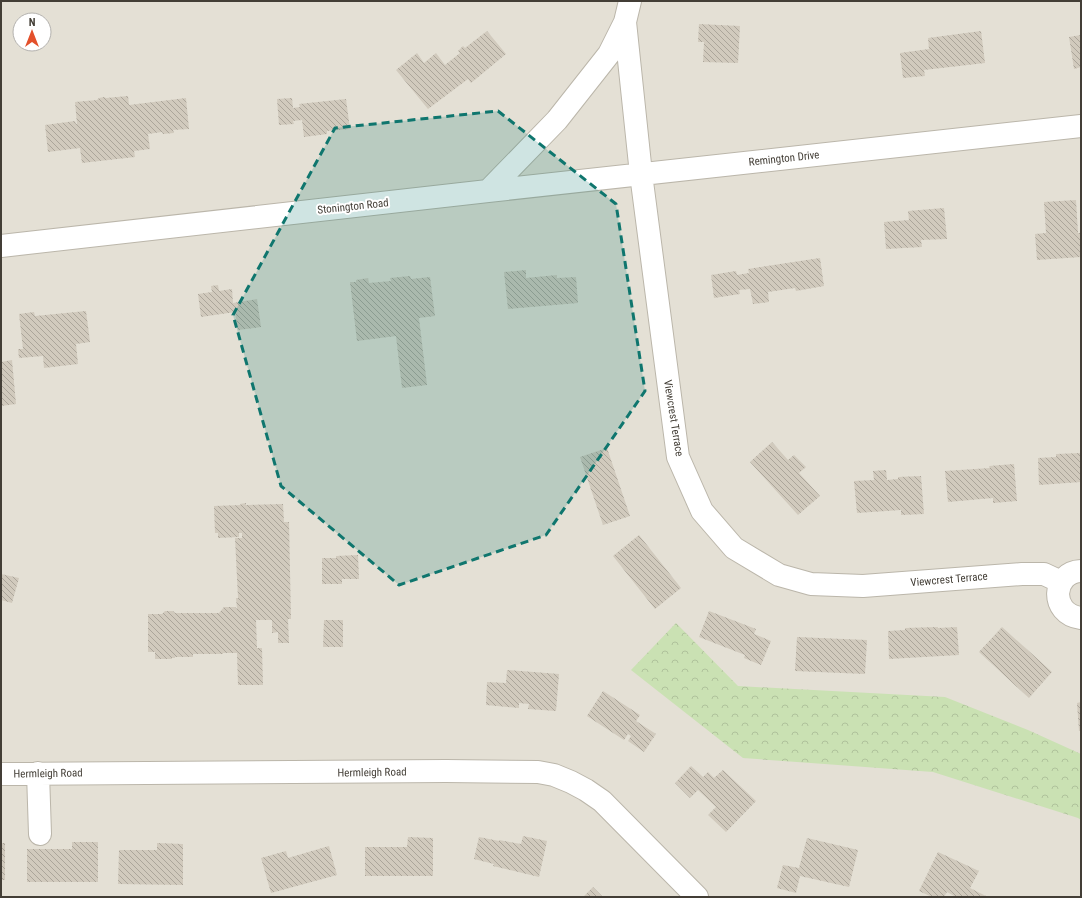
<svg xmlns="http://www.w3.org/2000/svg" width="1082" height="898" viewBox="0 0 1082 898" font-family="'Roboto Condensed',sans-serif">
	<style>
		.residential { fill: #e4e0d5; fill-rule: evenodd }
		.forest { fill: url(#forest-crowns) }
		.building { fill: url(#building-back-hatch) }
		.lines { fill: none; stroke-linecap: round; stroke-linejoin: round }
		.minor-casing { stroke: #bbb6aa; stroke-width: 24 }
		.minor { stroke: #fff; stroke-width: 22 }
		.marked { fill: #0f766e; fill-opacity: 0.2; stroke: #0f766e; stroke-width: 3; stroke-dasharray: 8 5; stroke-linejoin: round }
		.labels { text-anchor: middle; stroke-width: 4; stroke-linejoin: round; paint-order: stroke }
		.street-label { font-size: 11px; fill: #433e36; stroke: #fff }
	</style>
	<defs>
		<pattern id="forest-crowns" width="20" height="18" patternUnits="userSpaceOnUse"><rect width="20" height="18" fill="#cae1b3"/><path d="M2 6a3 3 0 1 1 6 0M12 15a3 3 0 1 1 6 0" fill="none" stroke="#afc29b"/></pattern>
		<pattern id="building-back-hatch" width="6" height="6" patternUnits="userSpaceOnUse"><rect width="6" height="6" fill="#d1cabd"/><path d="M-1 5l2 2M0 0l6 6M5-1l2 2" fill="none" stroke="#aba59a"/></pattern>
	</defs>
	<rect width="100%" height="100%" fill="#f1eee6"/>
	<!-- residential -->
	<path class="residential" d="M1 1H1081V897H1ZM20 20H44V44H20Z"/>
	<!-- forest -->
	<path class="forest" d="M676 623 738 686 945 697 1028 730 1081 754V820L1078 818 933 772 743 758 631 670Z"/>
	<!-- building -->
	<path class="building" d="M699 24 740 26 738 63 703 62 704 42H698Z
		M487 31 506 54 471 83 468 79 428 109 396 70 417 53 424 63 436 53 445 65 460 53 458 51 463 46 465 48Z
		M981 31 985 63 924 70 925 76 903 78 900 53 929 49 928 38Z
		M1081 35V67L1074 69 1069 37Z
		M128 96 129 105 186 98 189 129 173 130 174 133 163 134 162 132 148 134 150 149 134 151 135 157 82 163 80 148 48 152 45 125 75 121 76 124H77L75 102 97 100 99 98 104 97 106 98Z
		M292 98 293 108 300 107 299 104 346 99 350 129 327 131V134L304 137 302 120 293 121 294 124 279 125 277 99Z
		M1076 200 1078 233H1081V257L1037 260 1035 234 1046 233 1044 202Z
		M944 208 947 239 921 240 922 247 886 249 884 222 909 220 908 211Z
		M820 258 824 286 796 291 795 288 768 292 769 302 753 304 750 289 739 290 740 294 714 298 711 275 736 271 737 275 749 273 748 269Z
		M526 270V278L557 275V278L576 277 578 303 508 309 504 272Z
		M410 276 411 279 430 277 435 316 419 318 427 385 402 388 396 336 357 341 350 282H356V280L368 278 369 283 391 281 390 278Z
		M218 285 219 291 232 289 233 303 257 299 261 327 238 330 235 312 201 317 198 294 212 292 211 286Z
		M86 311 90 342 76 344 78 364 44 368 43 356 19 358 18 349H23L19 314 34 312 35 316Z
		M12 360 16 404 1 406V362Z
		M772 442 788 460 794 455 806 467 799 473 820 496 798 515 750 462Z
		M607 448 630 516 603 525 580 457Z
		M1081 453V482L1039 485 1038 458 1056 457V454Z
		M1014 464 1017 501 993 503V498L948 502 945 471 990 468 989 466Z
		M886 470 887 480 898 479V477L921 476 924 514 901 515V510L857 513 854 481 874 480 873 471Z
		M246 503V505L283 504 284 522H289L291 619H288L289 643H278V632L272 633V620H256L257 648H262L263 685H238L237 653H223V654H193V657H175V658H172V659H155V652H148V614H162L165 611H173L175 613H219L224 607H235L237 609 236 598H238L235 538H242V533H239V537L218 538V533H215L214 506 241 505 240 504Z
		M639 535 681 588 655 609 613 556Z
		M358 555 359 579H342V584H322V558H336V556Z
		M1 574 19 578 12 603 1 600Z
		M709 611 756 629 754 634 771 641 761 665 744 658 745 655 699 637Z
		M324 620H343V647H323Z
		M938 627V628L957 627 959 655 889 659 888 631 905 630V628Z
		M1002 627 1052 672 1029 698 979 652Z
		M797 637 867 640 865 674 795 671Z
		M507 670 559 674 556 711 528 709 529 704 519 703V708L486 705 487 682 506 683Z
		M603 691 640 715 636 721 656 734 644 752 628 741 631 736 628 734 624 740 587 716Z
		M1081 702V731H1079L1077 703Z
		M691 766 703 777 708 772 714 778 723 770 756 801 726 832 708 815 716 807 698 790 690 798 675 783Z
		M523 836 547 841 539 877 493 866 494 864 474 859 479 837 499 841V840L521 844Z
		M408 837 433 838V876H365V847H407Z
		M807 838 858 850 849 887 800 876 796 893 777 888 783 865 799 868Z
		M72 842H98V882H27V849H72Z
		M1 843H5V880H1Z
		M157 843 183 844V885L118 884 119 850H157Z
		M329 846 337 875 271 893 261 858 286 851 288 858Z
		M938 852 979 871 970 888 988 897H956L947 892 944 897H932L919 891Z
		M593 887 603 897H583Z"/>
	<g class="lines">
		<defs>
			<path id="minor" d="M630 1 625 22 641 174 678 457 702 511 734 548 779 575 811 584 863 586 1022 574H1044L1061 582
				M488 191 1081 126
				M1 246 488 191 557 120 609 54 625 22
				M1081 571C1052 572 1049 614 1081 618
				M38 773 40 834
				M1 774 446 771 538 772 554 775 571 782 586 790 602 801 697 897"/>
		</defs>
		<!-- minor casing -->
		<use href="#minor" class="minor-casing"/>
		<!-- minor -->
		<use href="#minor" class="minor"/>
	</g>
	<!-- marked area -->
	<path class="marked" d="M498 111 616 204 645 391 546 535 399 585 281 486 233 315 335 128Z"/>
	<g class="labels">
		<!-- street labels -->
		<g class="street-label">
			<text transform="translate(784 158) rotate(-6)" y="4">Remington Drive</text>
			<text transform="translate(353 206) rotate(-6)" y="4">Stonington Road</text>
			<text transform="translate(674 418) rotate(81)" y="4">Viewcrest Terrace</text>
			<text transform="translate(949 579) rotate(-5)" y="4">Viewcrest Terrace</text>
			<text transform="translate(372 772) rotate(-1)" y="4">Hermleigh Road</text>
			<text transform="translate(48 773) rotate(-1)" y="4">Hermleigh Road</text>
		</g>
	</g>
	<!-- border -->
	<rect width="1082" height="898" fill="none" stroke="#433e36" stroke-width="4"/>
	<!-- north arrow -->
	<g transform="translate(32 32)"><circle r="19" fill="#ffffff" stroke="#b4b2af"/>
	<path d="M0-3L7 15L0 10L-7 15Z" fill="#e3502b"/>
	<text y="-6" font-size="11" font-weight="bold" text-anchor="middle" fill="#433e36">N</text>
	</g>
</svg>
